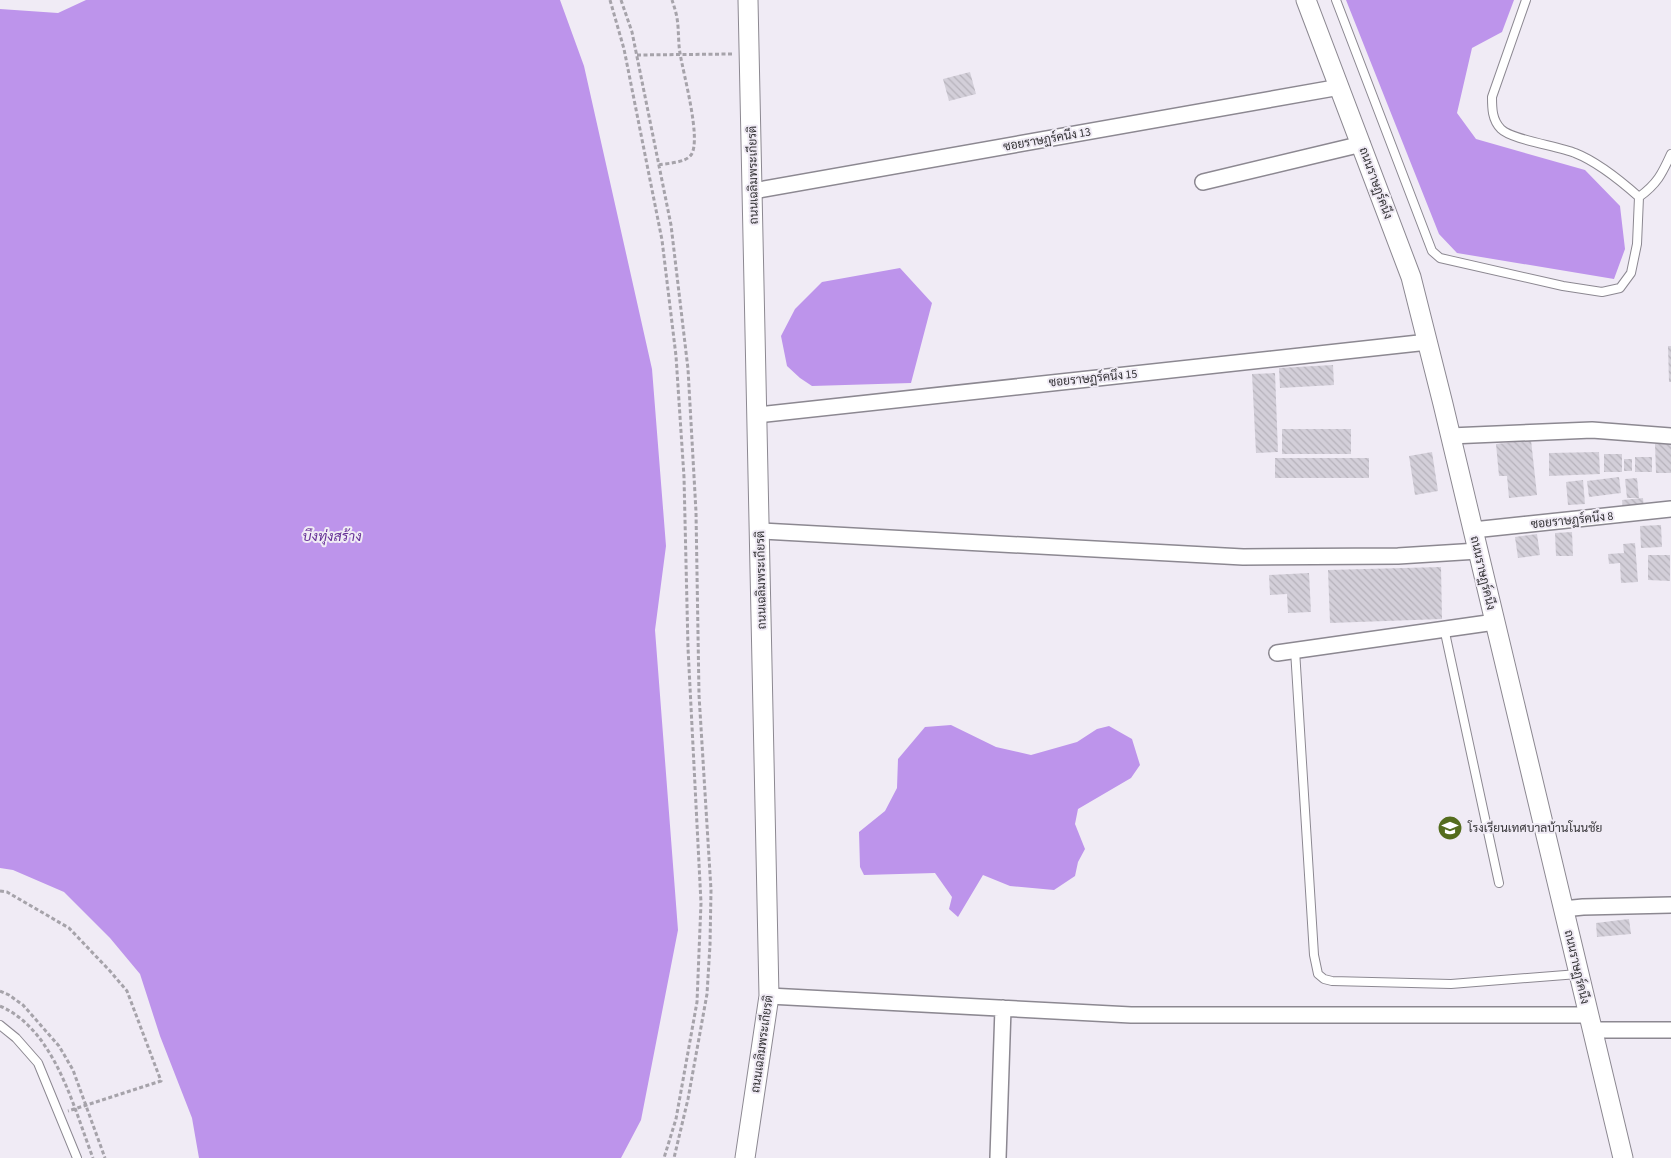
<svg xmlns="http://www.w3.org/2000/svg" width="1671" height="1158" viewBox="0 0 1671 1158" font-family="'Source Sans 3',Sarabun,sans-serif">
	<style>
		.water { fill: #bd94eb }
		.building { fill: url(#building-back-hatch) }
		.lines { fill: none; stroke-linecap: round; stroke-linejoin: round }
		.service-casing { stroke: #8c8891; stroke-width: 10 }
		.minor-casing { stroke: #8c8891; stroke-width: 18 }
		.tertiary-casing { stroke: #8c8891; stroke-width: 21 }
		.path { stroke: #a6a3aa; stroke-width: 3; stroke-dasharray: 4 2.5; stroke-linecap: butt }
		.service { stroke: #fff; stroke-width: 8 }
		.minor { stroke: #fff; stroke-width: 15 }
		.tertiary { stroke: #fff; stroke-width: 19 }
		.labels { text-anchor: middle; stroke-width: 4; stroke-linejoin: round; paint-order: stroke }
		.street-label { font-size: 12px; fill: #343336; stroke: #f0ebf5 }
		.poi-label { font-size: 12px; fill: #343336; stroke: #f0ebf5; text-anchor: start }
		.water-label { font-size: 14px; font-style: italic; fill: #673297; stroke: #f0ebf5 }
	</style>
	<defs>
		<pattern id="building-back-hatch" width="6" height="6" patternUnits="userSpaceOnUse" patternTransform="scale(1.25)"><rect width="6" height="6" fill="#d3cfd9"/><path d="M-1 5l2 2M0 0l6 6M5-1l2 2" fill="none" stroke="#b6b2bb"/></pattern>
	</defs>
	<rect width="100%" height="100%" fill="#f0ebf5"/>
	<!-- water -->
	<path class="water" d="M86 0H560L584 66 652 369 666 546 655 630 678 930 641 1120 621 1158H199L192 1118 160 1036 140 974 110 938 64 892 13 870 0 868V9L58 13Z
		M1346 0H1514L1502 32 1472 48 1457 113 1476 139 1585 170 1620 206 1625 249 1614 279 1457 253 1439 234Z
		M900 268 932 303 911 383 812 386 800 378 787 366 781 336 795 309 822 282Z
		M951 725 996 747 1031 755 1077 742 1097 729 1109 726 1132 739 1140 765 1131 778 1078 809 1075 824 1085 849 1078 862 1075 876 1054 890 1010 886 983 875 958 917 949 909 952 897 935 873 864 875 860 867 859 832 885 811 897 788 898 759 925 727Z"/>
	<!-- building -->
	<path class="building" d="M970 72 976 94 949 101 943 79Z
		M1668 346H1671V382H1669Z
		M1333 365 1334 385 1280 388 1279 368Z
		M1275 373 1278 452 1256 453 1252 374Z
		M1282 429H1351V454H1282Z
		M1531 440 1537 495 1509 498 1507 476H1499L1496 444Z
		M1671 443V473H1656L1655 444Z
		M1432 452 1438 491 1415 495 1409 456Z
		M1599 452 1600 474 1549 476V453Z
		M1604 454H1622V472H1604Z
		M1635 457H1652V472H1635Z
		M1275 458H1369V478H1275Z
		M1624 459H1632V471H1624Z
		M1619 477 1621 493 1589 497 1587 481Z
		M1637 478 1639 498H1627L1625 479Z
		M1583 480 1585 504 1568 505 1566 482Z
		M1643 498 1644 508 1623 510 1622 500Z
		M1661 525 1662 547 1641 548 1640 526Z
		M1572 532 1573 556H1556L1555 533Z
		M1537 534 1540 555 1518 558 1515 537Z
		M1635 543 1638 582 1621 583 1620 563 1609 564 1608 554 1624 553 1623 544Z
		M1648 555H1670V581L1648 580Z
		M1441 567 1442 619 1330 623 1328 570Z
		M1309 573 1311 612 1288 613 1287 594 1270 595 1269 575Z
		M1629 919 1631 934 1597 937 1596 923Z"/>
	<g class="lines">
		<defs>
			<path id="service" d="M1336 0 1432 251 1440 258 1563 286 1602 292 1620 288 1631 273 1637 244 1639 197C1621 181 1598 162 1575 153 1559 146 1512 140 1501 129 1492 120 1492 108 1492 97L1526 0
				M1639 197C1657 184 1662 174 1671 154
				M1444 628 1499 883
				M1295 650 1314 955 1318 974 1324 979 1332 981 1451 984 1578 974
				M0 1025 16 1038 38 1063 77 1158"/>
			<path id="minor" d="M1203 182 1362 144
				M753 191 1340 87
				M758 415 1428 342
				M1450 436 1592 430 1671 436
				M1473 530 1671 509
				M760 531 1243 557 1398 556 1478 551
				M1277 653 1495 622
				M1563 909 1583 907 1671 905
				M769 996 1131 1015H1589
				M1592 1030H1671
				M998 1158 1003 1008"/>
			<path id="tertiary" d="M1306 0 1411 277 1443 404 1623 1158
				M745 1158 769 996 748 0"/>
		</defs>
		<!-- service casing -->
		<use href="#service" class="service-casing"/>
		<!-- minor casing -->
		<use href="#minor" class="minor-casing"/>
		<!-- tertiary casing -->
		<use href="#tertiary" class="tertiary-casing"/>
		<!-- path -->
		<path class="path" d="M610 0 624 49 662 240 676 356 684 477 688 648 701 903 697 1002 676 1119 664 1158
			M621 0 632 32 671 225 688 369 696 512 699 695 711 890 710 945 707 994 688 1099 674 1158
			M637 55 732 54
			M659 165C668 163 685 163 691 155 702 140 683 73 680 53 678 42 679 30 677 18 676 12 674 6 672 0
			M0 891 7 892 69 928 110 971 127 991 161 1081 68 1111
			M0 991 9 995 23 1005 59 1046 73 1070 105 1158
			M0 1006C55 1030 73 1106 93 1158"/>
		<!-- service -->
		<use href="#service" class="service"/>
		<!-- minor -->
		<use href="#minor" class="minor"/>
		<!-- tertiary -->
		<use href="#tertiary" class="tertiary"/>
	</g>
	<!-- icons -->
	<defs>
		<symbol id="school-disc" viewBox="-11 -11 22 22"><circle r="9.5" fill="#546c1d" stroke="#f0ebf5"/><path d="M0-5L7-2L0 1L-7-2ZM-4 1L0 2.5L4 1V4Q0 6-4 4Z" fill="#fff"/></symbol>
	</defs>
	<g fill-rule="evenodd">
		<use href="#school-disc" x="1436" y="814" width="28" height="28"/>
	</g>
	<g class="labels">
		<!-- street labels -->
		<g class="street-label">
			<text transform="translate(1047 139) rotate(-10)" y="4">ซอยราษฏร์คนึง 13</text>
			<text transform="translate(753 175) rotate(-91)" y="4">ถนนเฉลิมพระเกียรติ</text>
			<text transform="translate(1376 183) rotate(70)" y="4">ถนนราษฏร์คนึง</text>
			<text transform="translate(1093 378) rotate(-6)" y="4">ซอยราษฏร์คนึง 15</text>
			<text transform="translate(1572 520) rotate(-6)" y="4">ซอยราษฏร์คนึง 8</text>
			<text transform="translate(1483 573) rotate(77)" y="4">ถนนราษฏร์คนึง</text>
			<text transform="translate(761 580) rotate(-91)" y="4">ถนนเฉลิมพระเกียรติ</text>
			<text transform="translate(1577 967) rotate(77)" y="4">ถนนราษฏร์คนึง</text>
			<text transform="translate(762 1044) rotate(-82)" y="4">ถนนเฉลิมพระเกียรติ</text>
		</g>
		<!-- poi labels -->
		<g class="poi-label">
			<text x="1468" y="832">โรงเรียนเทศบาลบ้านโนนชัย</text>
		</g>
		<!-- water labels -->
		<g class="water-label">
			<text x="332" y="541">บึงทุ่งสร้าง</text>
		</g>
	</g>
</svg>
